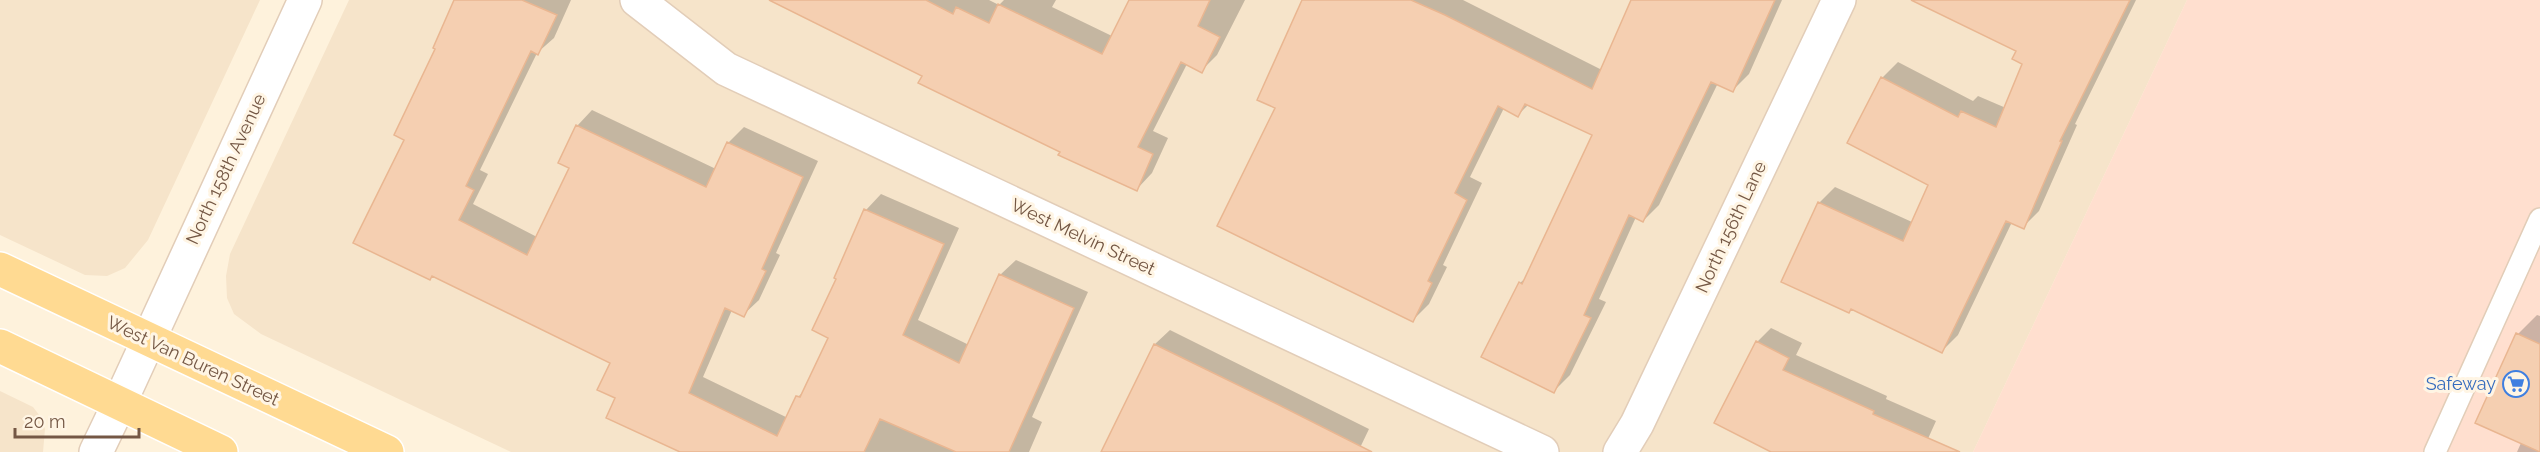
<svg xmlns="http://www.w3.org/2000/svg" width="2540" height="452" viewBox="0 0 2540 452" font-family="Raleway,sans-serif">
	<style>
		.residential { fill: #f6e4ca }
		.commercial { fill: #ffdfcf }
		.shadow { fill: #0003 }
		.building { fill: #f5cfb1; stroke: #e9b691; stroke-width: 1.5 }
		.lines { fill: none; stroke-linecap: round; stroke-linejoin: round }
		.service-casing { stroke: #e2cdb8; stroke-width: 24 }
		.minor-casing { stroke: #e2cdb8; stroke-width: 36 }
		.tertiary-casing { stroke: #e2cdb8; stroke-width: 36 }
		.primary-casing { stroke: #fff; stroke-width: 36 }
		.service { stroke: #fff; stroke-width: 21 }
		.minor { stroke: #fff; stroke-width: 33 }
		.tertiary { stroke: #fff; stroke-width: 33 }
		.primary { stroke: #ffda92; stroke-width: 33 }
		.labels { text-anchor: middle; stroke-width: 6; stroke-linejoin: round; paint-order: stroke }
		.street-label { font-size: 18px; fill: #745744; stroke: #fff5e4 }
		.shop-label { font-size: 18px; fill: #366cbe; stroke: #fff5e4; text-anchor: end }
	</style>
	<rect width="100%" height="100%" fill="#fef2dc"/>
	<!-- residential -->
	<path class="residential" d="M0 0H260L148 240 125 268 107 276 85 275 0 235Z
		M349 0H2187L1973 452H511L261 334 234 314 227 298 226 276 230 254Z
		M0 391 33 407 40 416 45 429 43 452H0Z"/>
	<!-- commercial -->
	<path class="commercial" d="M2187 0H2540V452H1973Z"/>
	<!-- shadow -->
	<path class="shadow" d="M456 0H571L554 38 537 53 480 170 488 174 473 204 537 237 571 168 577 126 592 110 716 169 728 143 744 127 818 161 776 253 780 255 759 300 743 315 732 310 703 377 788 418 798 397 806 389 830 338 838 279 866 210 881 194 959 228 918 320 969 345 1000 275 1016 260 1088 292 1032 417 1042 422 1029 452H682L617 397 612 362 433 275 437 49Z
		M770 0H989L999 5 1004 0H1056L1052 7 1112 36 1130 0H1245L1217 55 1201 71 1187 64 1153 131 1168 138 1152 173 1137 189 1062 151 924 76Z
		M1303 0H1463L1602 70 1633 0H1782L1749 74 1733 90 1718 83 1659 205 1643 221 1636 217 1599 299 1606 302 1570 375 1554 391 1520 283 1528 276 1594 134 1529 104 1518 115 1504 108 1470 177 1482 183 1443 265 1447 267 1429 304 1413 320 1277 108Z
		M1915 0H2136L2075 124 2077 125 2039 211 2023 227 2012 222 1958 335 1942 351 1852 308 1849 311 1819 203 1835 187 1912 222 1930 184 1882 78 1898 62 1973 101 1978 96 2006 108 2024 64 2018 50Z
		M2537 315 2540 316V452H2517L2521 443 2518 334Z
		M1771 328 1802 343 1796 355 1887 396 1886 399 1936 421 1922 452H1774L1757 342Z
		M1170 330 1369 429 1358 452H1102L1155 344Z"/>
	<!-- building -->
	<path class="building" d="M454 0H522L557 15 538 55 531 51 466 186 474 190 459 220 527 255 569 168 558 163 576 125 706 187 727 142 803 177 762 269 766 271 744 317 725 308 689 393 777 436 796 396 800 397 828 338 812 330 836 279 834 278 864 209 944 244 903 335 959 363 999 274 1074 308 1009 452H956L880 419 864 452H680L606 418 615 398 597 390 610 363 432 276 430 280 353 243 404 140 394 135 435 49 433 48Z
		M769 0H926L953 14 956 7 989 23 998 4 1102 54 1129 0H1210L1198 26 1220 37 1202 73 1181 62 1138 147 1153 154 1137 191 1058 155 1060 152 918 83 922 76Z
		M1302 0H1411L1445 15 1592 89 1631 0H1775L1733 92 1711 82 1643 222 1629 215 1584 315 1591 318 1554 393 1481 357 1519 282 1522 284 1592 135 1525 104 1518 117 1498 106 1455 193 1467 200 1428 281 1432 283 1413 322 1217 226 1275 108 1257 100Z
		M1911 0H2130L2060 141H2062L2024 229 2006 221 1942 353 1851 309 1849 313 1781 282 1818 202 1903 241 1928 185 1847 143 1881 77 1958 117 1961 111 1996 127 2022 64 2012 59 2016 51Z
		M2516 333 2540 344V452L2475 423Z
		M1756 341 1789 358 1783 370 1874 411 1873 414 1960 452H1771L1714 423Z
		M1154 344 1277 404 1372 452H1101Z"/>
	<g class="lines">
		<defs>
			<path id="service" d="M2435 452 2540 219"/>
			<path id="minor" d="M637 0 726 69 1542 452
				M96 452 120 402
				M1620 452 1637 424 1839 0"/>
			<path id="tertiary" d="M120 402 305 0"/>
			<path id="primary" d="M0 269 387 452
				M0 346 221 452"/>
		</defs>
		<!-- service casing -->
		<use href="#service" class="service-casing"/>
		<!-- minor casing -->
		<use href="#minor" class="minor-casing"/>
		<!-- tertiary casing -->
		<use href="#tertiary" class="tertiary-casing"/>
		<!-- primary casing -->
		<use href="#primary" class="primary-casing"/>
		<!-- service -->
		<use href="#service" class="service"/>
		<!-- minor -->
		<use href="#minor" class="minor"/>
		<!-- tertiary -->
		<use href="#tertiary" class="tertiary"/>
		<!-- primary -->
		<use href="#primary" class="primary"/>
	</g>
	<!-- icons -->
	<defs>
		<symbol id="supermarket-ring" viewBox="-11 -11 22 22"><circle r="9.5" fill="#fff5e4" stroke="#3f7fe0" stroke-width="1.5"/><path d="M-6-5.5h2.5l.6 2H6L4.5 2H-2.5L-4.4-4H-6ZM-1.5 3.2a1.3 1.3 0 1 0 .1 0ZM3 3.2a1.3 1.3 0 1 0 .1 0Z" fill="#3f7fe0"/></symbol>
	</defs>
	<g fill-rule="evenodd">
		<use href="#supermarket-ring" x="2501" y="369" width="30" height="30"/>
	</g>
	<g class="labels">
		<!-- street labels -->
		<g class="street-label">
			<text transform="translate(226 169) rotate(-65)" y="6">North 158th Avenue</text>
			<text transform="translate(1731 227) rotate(-65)" y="6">North 156th Lane</text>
			<text transform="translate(1083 237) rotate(25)" y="6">West Melvin Street</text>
			<text transform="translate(193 361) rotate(25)" y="6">West Van Buren Street</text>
		</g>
		<!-- shop labels -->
		<g class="shop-label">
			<text x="2496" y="390">Safeway</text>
		</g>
	</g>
	<!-- scale -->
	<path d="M15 428v9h124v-9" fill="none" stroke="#745744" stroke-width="3"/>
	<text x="24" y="428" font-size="18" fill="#745744" stroke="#fff5e4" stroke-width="4.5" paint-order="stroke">20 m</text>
</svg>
